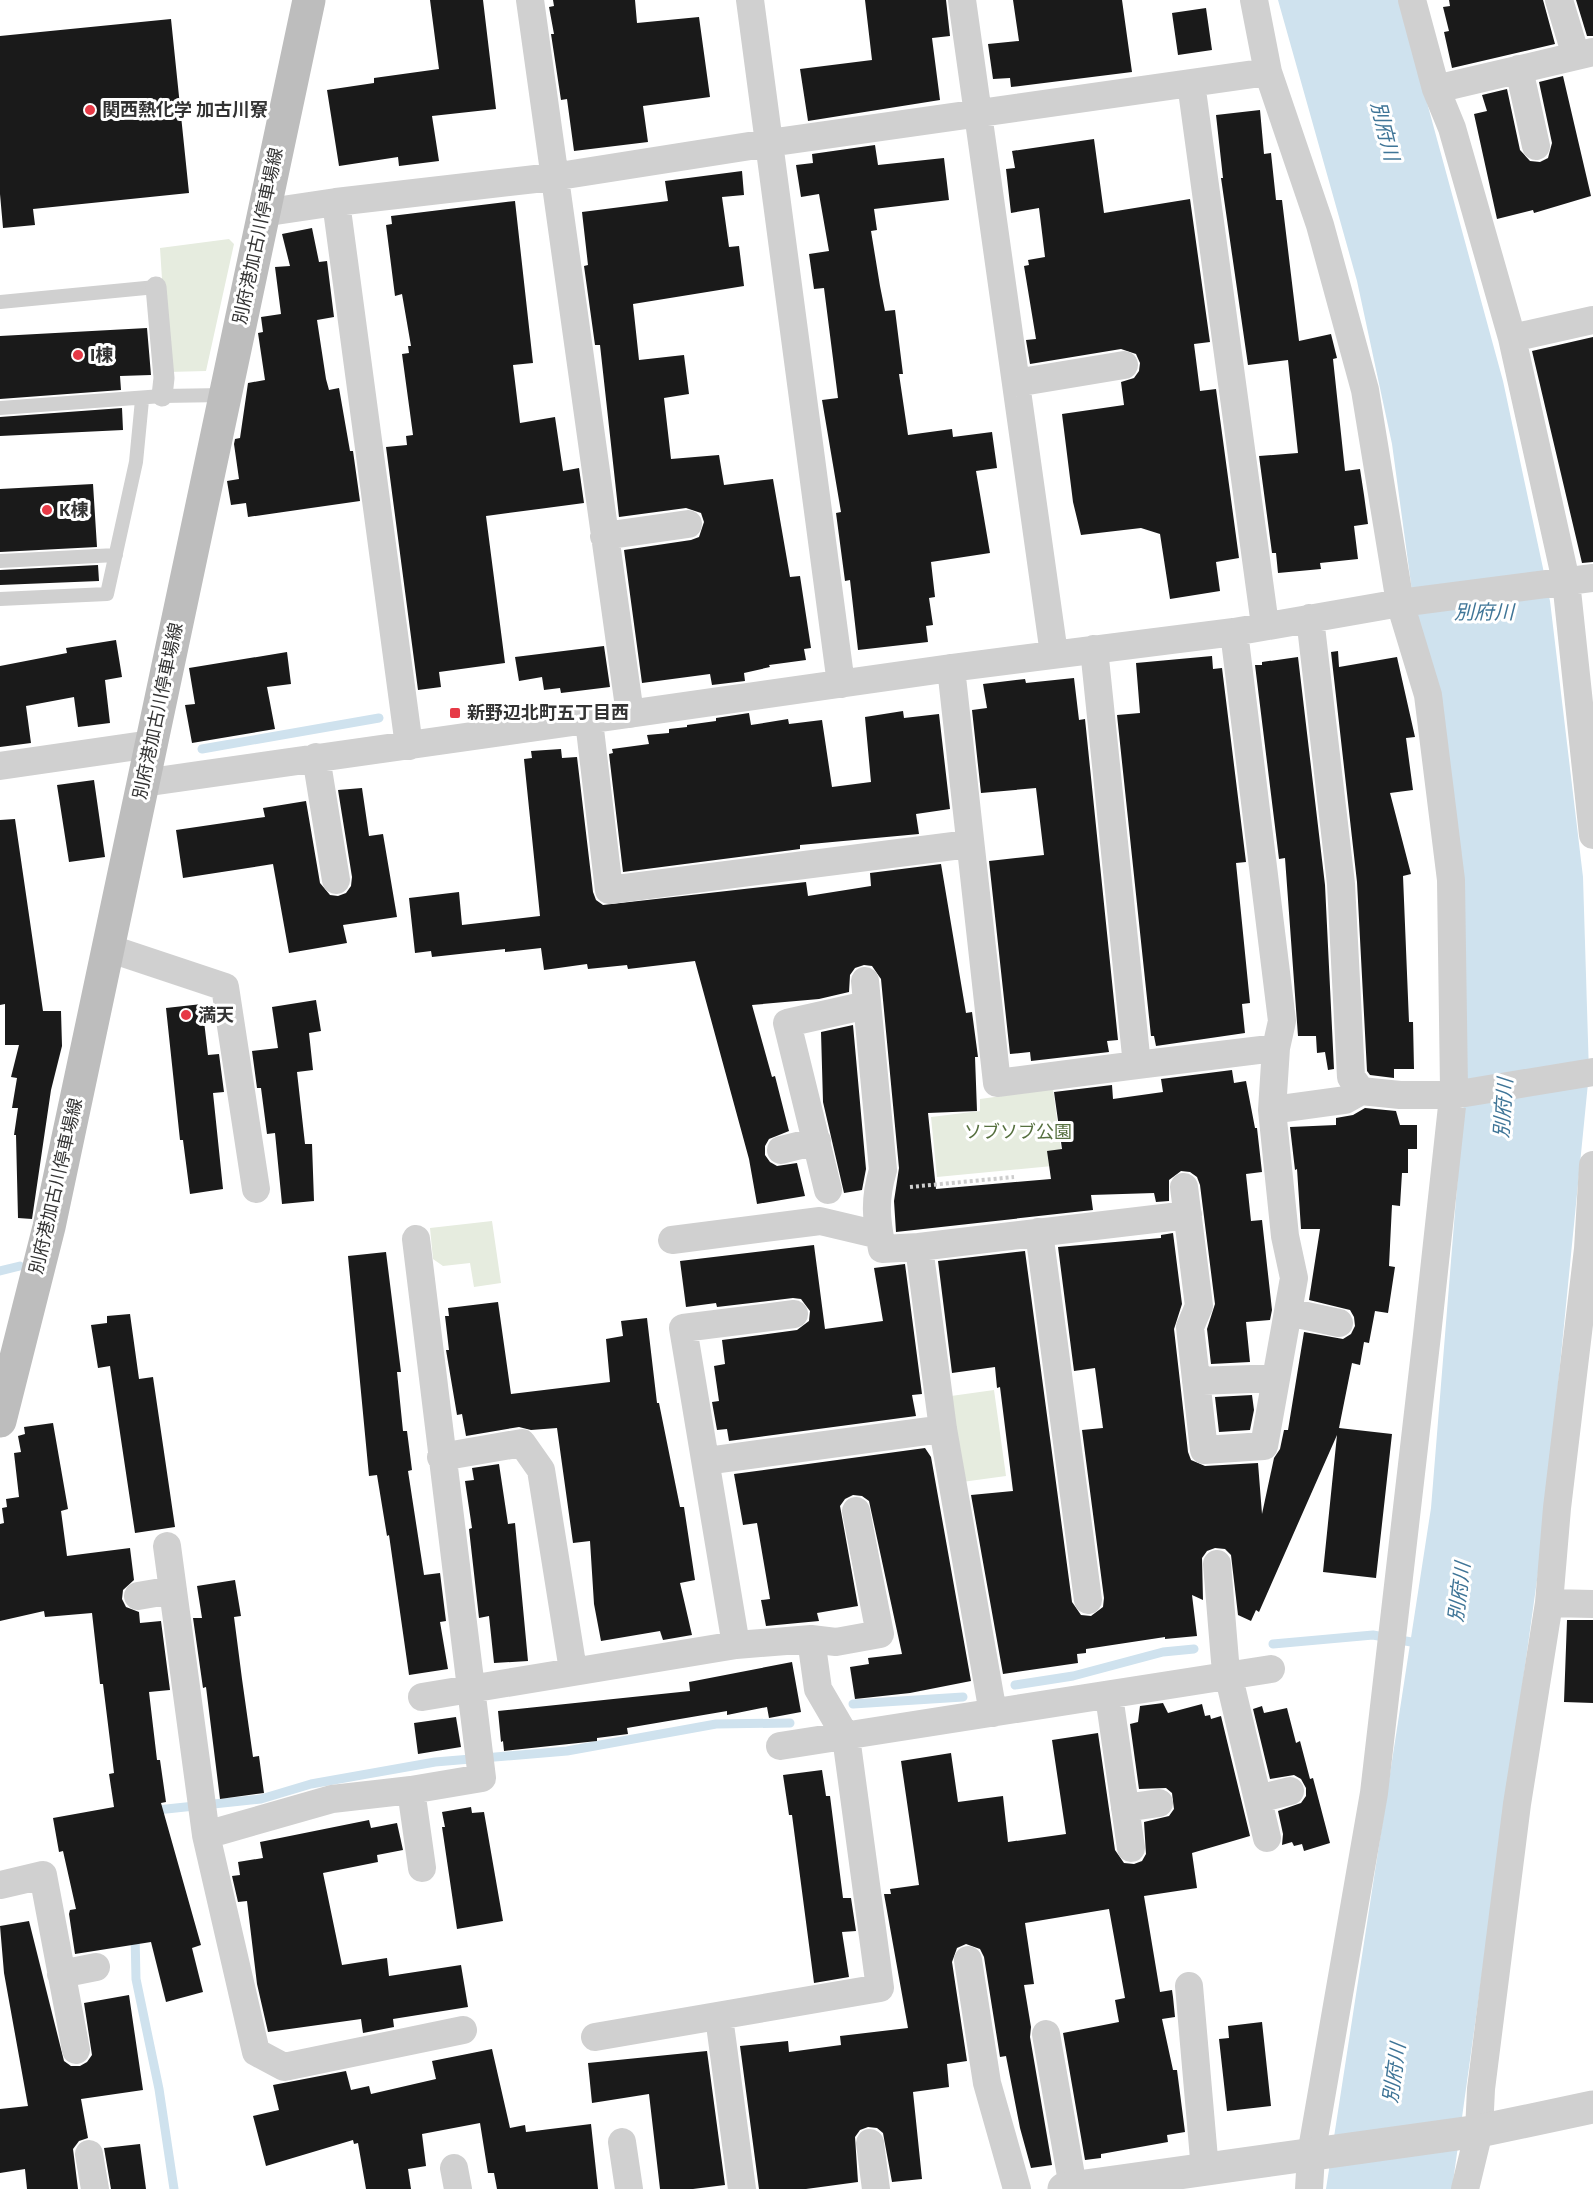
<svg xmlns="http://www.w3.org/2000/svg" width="1593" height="2189" viewBox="0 0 1593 2189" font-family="'Exo 2','Noto Sans JP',sans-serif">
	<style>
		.green { fill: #e6ecdf }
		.water { fill: #cfe2ee }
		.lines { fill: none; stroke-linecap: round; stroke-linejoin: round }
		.stream { stroke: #cfe2ee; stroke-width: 9 }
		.building { fill: #1a1a1a }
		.path { stroke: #cdcdcd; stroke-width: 4; stroke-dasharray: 3 3; stroke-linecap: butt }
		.service { stroke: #d0d0d0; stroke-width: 14 }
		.pedestrian { stroke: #d0d0d0; stroke-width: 21 }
		.minor { stroke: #d0d0d0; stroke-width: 28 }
		.tertiary { stroke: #d0d0d0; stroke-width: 33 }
		.secondary { stroke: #bdbdbd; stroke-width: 33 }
		.poi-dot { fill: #e63946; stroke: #fff; stroke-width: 2 }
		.labels { text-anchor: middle; stroke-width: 6; stroke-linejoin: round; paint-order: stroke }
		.poi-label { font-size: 18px; font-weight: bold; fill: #333; stroke: #fff; text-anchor: start }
		.street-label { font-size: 18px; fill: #333; stroke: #fff }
		.park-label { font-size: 18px; fill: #56703f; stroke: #fff }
		.water-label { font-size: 20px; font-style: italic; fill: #3f7597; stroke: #fff }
	</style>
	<rect width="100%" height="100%" fill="#fff"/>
	<!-- green -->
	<path class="green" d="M229 239 234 244 206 371 168 372 160 248Z
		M1053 1089 1063 1165 937 1177 931 1117 980 1111V1099Z
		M492 1221 501 1283 474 1287 470 1263 443 1266 433 1259 430 1228Z
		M994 1390 1006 1476 962 1482 951 1396Z"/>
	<!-- water -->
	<path class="water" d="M1278 0H1399L1503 381 1550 601 1583 877 1589 1073 1543 1537 1452 2189H1326L1431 1508 1465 1088 1412 591 1392 444 1357 281Z"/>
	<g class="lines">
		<!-- stream -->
		<path class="stream" d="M202 749 379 718
			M0 1271 20 1266
			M1273 1644 1373 1635 1422 1644
			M1015 1685 1073 1676 1163 1652 1194 1649
			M853 1704 963 1697
			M153 1813 157 1810 261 1799 311 1784 435 1762 567 1751 716 1724 790 1723
			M135 1934 136 1979 159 2089 174 2189"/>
	</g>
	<!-- building -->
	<path class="building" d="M430 0H483L496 109 432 116 439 161 399 166 398 157 339 166 327 90 374 83V78L439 69Z
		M553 0H635L637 23 699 17 710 97 643 106 648 142 574 151 567 99 561 100 551 34H554L549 7 554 6Z
		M865 0H946L950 36 932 38 940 100 808 121 800 69 872 60Z
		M1013 0H1122L1132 72 1011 87 1010 78 993 79 988 44 1019 41Z
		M1449 0H1543L1555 44 1452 68 1444 32 1449 31 1443 7 1450 6Z
		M1576 0H1593V36H1587Z
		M1206 8 1212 50 1178 55 1172 13Z
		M171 19 189 193 33 209 35 225 3 228 0 194V36Z
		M1563 76 1591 196 1534 213 1533 210 1497 219 1474 114 1487 111 1482 95 1507 89 1520 150 1530 161 1540 162 1548 158 1552 143 1539 82Z
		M1260 110 1264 154 1271 153 1276 200H1282L1299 341 1331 334 1337 358 1333 359 1345 471 1360 469 1364 495 1368 524 1354 526 1358 559 1320 563 1321 569 1278 573 1276 553H1272L1259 456 1298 453 1288 360 1248 365 1221 178H1223L1216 115Z
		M1094 139 1104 213 1190 199 1210 342 1194 344 1200 391 1216 389 1239 558 1216 562 1220 591 1170 599 1160 534 1141 528 1081 535 1073 502 1062 414 1124 405 1121 382 1134 378 1139 371 1140 363 1136 354 1121 349 1030 364 1026 340 1036 339 1024 266 1029 265 1028 260 1045 257 1039 208 1011 213 1006 169 1015 168 1012 151Z
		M875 145 878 165 944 158 949 200 874 209 877 230 871 231 880 286 885 311 895 310 903 374H899L908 435 952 429 953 437 992 432 997 468 976 471 990 553 931 562 935 597 929 598 933 625 926 626 928 642 858 650 850 580 845 581 836 513 841 512 822 400 838 398 824 288 814 289 809 254 829 251 819 194 801 197 796 165 813 163 812 154Z
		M742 171 744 195 722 197 729 247 739 246 744 286 633 304 639 360 684 355 689 394 664 398 671 459 719 455 724 485 773 479 790 577 800 576 811 648 804 649 806 660 769 665 770 667 744 673 745 681 712 685 710 674 642 683 624 550 691 540 699 537 704 522 701 513 686 508 619 517 600 345H595L584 266 588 265 582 212 668 201 665 181Z
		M515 201 533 363 513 365 520 423 555 417 563 471 579 468 584 503 486 516 505 663 439 672 441 687 418 690 386 447 407 445 406 436 413 435 402 354 409 353 408 346H411L402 294 395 296 386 225 392 224 391 216Z
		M312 228 319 262 327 261 334 317 317 320 326 379 329 390 339 388 350 451H353L360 501 248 517 246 503 231 505 227 481 239 479 234 444 235 439 240 438 248 383 265 380 258 333 263 332 261 317 281 314 275 267 290 266 282 234Z
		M147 328 151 375 120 376 121 390 0 399V336Z
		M1593 337V562L1582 563 1532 351Z
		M122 408 123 430 0 436V417Z
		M93 484 97 547 0 552V489Z
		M98 565 99 581 0 585V570Z
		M116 640 122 677 105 680 110 723 78 727 74 697 26 706 31 743 0 747V666L67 653 66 648Z
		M604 646 610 687 561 693 560 688 544 690 542 677 519 681 515 657Z
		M1338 651 1339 667 1397 657 1415 737 1406 738 1413 790 1390 793 1411 874 1403 876 1409 1022H1413L1414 1069H1394V1078L1370 1075 1367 1071 1357 882 1331 652Z
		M287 652 291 684 267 687 275 729 192 743 185 705 195 704 189 668Z
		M1212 656 1213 669 1222 668 1246 862 1236 863 1250 1003 1242 1004 1245 1033 1156 1046 1154 1036H1151L1117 715 1140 713 1136 663Z
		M1298 657 1325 885 1334 1069 1328 1070 1325 1052 1317 1053 1316 1036H1298L1285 858 1279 859 1255 665H1262V662Z
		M1074 678 1079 720 1085 719 1118 1040 1107 1041 1109 1052 1031 1061 1030 1052 1010 1054 989 861 1044 855 1036 788 981 793 972 710 987 708 983 684 1025 679 1026 683Z
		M903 711 904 718 939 714 950 809 916 814 919 834 800 845V849L623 872 609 754 613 753 612 749 649 744 647 735 669 733V729L687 727V725L716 721V718L749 713 751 725 788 719 789 724 822 720 832 787 871 782 865 717Z
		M561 749 562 758 577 757 593 892 596 900 603 905 806 882 808 896 871 886 870 873 941 864 966 1013 972 1012 978 1057H975L977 1111 928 1113 936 1189 1051 1179 1047 1151 1062 1149 1054 1092 1112 1085 1113 1099 1163 1092 1161 1079 1232 1070 1234 1083 1246 1081 1255 1128H1257L1262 1172 1246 1174 1251 1221 1262 1220 1272 1310 1270 1320 1246 1322 1250 1362 1211 1364 1207 1329 1215 1304 1200 1185 1197 1177 1190 1172 1181 1171 1169 1180V1201L1156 1202 1154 1193 1091 1195 1093 1210 896 1232 894 1201 899 1168 881 979 872 966 864 965 855 968 850 975 849 992 819 999 752 1005 772 1077 775 1076 789 1131 769 1139 765 1146V1155L770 1162 777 1166 797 1163 805 1196 757 1204 749 1159 695 961 628 969 627 965 588 969 587 964 544 970 541 948 505 952V949L432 957 431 951 415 953 409 898 459 892 462 925 540 916 524 759 532 758 531 751Z
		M94 780 105 857 69 862 57 785Z
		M362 788 369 836 383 834 397 917 343 925 347 943 289 953 273 864 183 878 176 830 265 817 263 808 306 801 320 883 330 895 338 896 346 893 351 886 352 877 338 790Z
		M15 819 43 1011H61L62 1046 51 1090 32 1219 18 1218 16 1135H14L18 1108H12L17 1078 11 1077 19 1045H5V1004L0 1005V820Z
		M316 1000 321 1031 309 1033 313 1070 297 1072 305 1144H312L314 1201 282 1204 275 1133 267 1134 261 1088H257L252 1051 278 1048 272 1007Z
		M202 1004 208 1055 219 1054 224 1092 213 1093 223 1189 190 1194 183 1140H180L166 1008Z
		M853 1025 866 1169 862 1190 844 1193 823 1102 821 1032Z
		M1365 1108 1396 1111 1400 1125H1417V1149H1408V1173H1402L1400 1206 1392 1205 1389 1266 1395 1267 1388 1313 1375 1311 1369 1343 1364 1342 1360 1365 1352 1363 1339 1428 1392 1434 1376 1578 1323 1572 1337 1435 1259 1612 1256 1610 1251 1621 1238 1615 1231 1555 1225 1549 1215 1548 1207 1551 1202 1558 1203 1600 1192 1595 1197 1636 1165 1639V1637L1086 1649V1653L1077 1654 1078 1663 1003 1674 971 1495 1013 1491 1000 1387 997 1388 995 1367 952 1373 938 1261 1025 1251 1072 1602 1081 1615 1091 1616 1103 1607 1104 1598 1082 1430 1103 1428 1095 1368 1074 1371 1058 1247 1161 1238V1235L1173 1233 1182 1304 1174 1329 1188 1452 1191 1460 1205 1466 1258 1463 1262 1514 1274 1458 1280 1449 1284 1430H1288L1304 1332 1343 1339 1351 1334 1355 1326 1354 1317 1350 1310 1309 1300 1320 1229H1301L1297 1169 1295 1170 1290 1127 1336 1125V1118L1353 1115Z
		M814 1245 825 1329 883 1321 874 1268 905 1264 922 1394 912 1395 916 1416 729 1441 727 1429 717 1430 712 1402 719 1401 714 1366 725 1364 722 1340 797 1330 809 1321 810 1311 801 1299 793 1298 717 1307 716 1303 686 1307 680 1261Z
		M386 1252 401 1372H397L403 1431H407L412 1470 408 1471 424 1575 440 1573 446 1621 440 1622 448 1669 409 1675 389 1535 387 1536 377 1475 369 1476 348 1256Z
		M498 1302 511 1394 610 1382 606 1339 623 1336 621 1321 647 1318 657 1403H659L680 1507H684L695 1580 680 1583 692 1635 663 1640 660 1631 601 1641 594 1604 590 1541 573 1543 557 1428 531 1430 519 1427 466 1436 462 1414 457 1415 446 1350H449L445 1316H449L448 1308Z
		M130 1314 139 1379 153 1377 175 1527 135 1533 110 1366 98 1368 91 1325 107 1323V1316Z
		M1252 1395 1254 1410 1250 1430 1219 1432 1215 1397Z
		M53 1423 68 1509 61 1511 67 1556 130 1548 134 1580 123 1590 122 1599 126 1607 139 1612 140 1623 161 1621 170 1690 149 1692 157 1760H160L166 1802 161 1803 201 1945 192 1948 203 1992 166 2002 151 1942 75 1954 69 1914 70 1910 76 1909 63 1851 59 1852 53 1818 114 1807 109 1774 114 1773 103 1684H100L92 1613 45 1617 44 1611 0 1621V1524L4 1523 2 1508 7 1507 6 1499 19 1497 14 1453 21 1452 18 1436 25 1434 24 1427Z
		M925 1448 931 1457 971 1681 910 1693 855 1699 850 1667 869 1664 868 1658 902 1654 869 1501 862 1496 853 1495 845 1499 840 1506 858 1606 817 1613 819 1621 766 1626 761 1600 770 1599 757 1523 743 1525 734 1474Z
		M499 1464 508 1524 515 1523 528 1661 494 1663 489 1616 479 1618 469 1529 472 1528 465 1481 474 1480 472 1468Z
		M235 1580 241 1616 234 1617 242 1679 253 1757 259 1756 264 1793 220 1799 206 1687 203 1688 193 1618H202L197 1586Z
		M1567 1620H1593V1703L1564 1702Z
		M792 1662 801 1712 769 1718 767 1707 727 1715V1711L627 1728 628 1734 597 1738V1741L504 1751 503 1741 501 1742 498 1711 690 1691 689 1682Z
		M1163 1703 1168 1713 1202 1704 1205 1716 1210 1715 1211 1719 1221 1716 1250 1836 1192 1853 1197 1888 1144 1896 1160 1992 1172 1990 1173 1997 1175 2017 1162 2019 1173 2070H1177L1185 2132 1167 2135 1168 2142 1101 2154V2158L1085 2160 1063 2033 1119 2022 1115 2000 1125 1998 1109 1909 1025 1923 1034 1984 1024 1985 1031 2027 1030 2037 1052 2165 1031 2168 1020 2128 1006 2056 1000 2057 984 1957 980 1949 966 1944 957 1948 952 1962 967 2061 947 2064 949 2087 913 2092 922 2179 892 2182 883 2133 877 2128 868 2127 860 2130 855 2137 858 2182 806 2189H759L740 2046 788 2041 789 2052 841 2045 840 2036 908 2028 884 1894H891L890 1889 919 1885 901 1761 951 1753 958 1802 1003 1796 1008 1842 1066 1834 1052 1740 1098 1733 1115 1850 1124 1863 1134 1864 1142 1861 1146 1854 1144 1822 1169 1816 1174 1809 1172 1793 1166 1788 1139 1789 1130 1724 1138 1722 1140 1706Z
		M1262 1706 1264 1713 1287 1708 1296 1743 1300 1741 1310 1779 1313 1778 1330 1843 1304 1851 1302 1844 1294 1846 1292 1842 1282 1845 1283 1834 1278 1811 1301 1803 1306 1796V1788L1301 1779 1294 1775 1270 1779 1253 1709Z
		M456 1717 461 1747 418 1754 414 1723Z
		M822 1770 826 1796H830L843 1898H851L856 1931 842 1932 849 1977 814 1983 792 1815H789L783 1775Z
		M471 1807 472 1813 484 1812 503 1921 457 1929 442 1827H445L442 1812Z
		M369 1820 371 1828 397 1823 403 1850 377 1855 378 1862 323 1873 342 1965 387 1958 389 1976 461 1965 468 2007 393 2019 394 2027 363 2033 361 2019 268 2032 257 1984 247 1901 238 1902 232 1876 240 1875 238 1862 263 1858 260 1842Z
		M29 1921 64 2061 71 2066H80L87 2062 92 2055 84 2003 129 1995 143 2090 81 2099 88 2138 79 2141 73 2149 78 2189H27L25 2169 0 2173V2109L28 2106 4 1973 0 1926Z
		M1262 2022 1271 2106 1227 2111 1219 2039 1229 2038 1228 2026Z
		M492 2049 510 2128 525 2125 526 2132 591 2124 598 2189H497L494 2173H488L480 2123 422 2134 426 2166 408 2169 411 2189H366L358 2143 354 2144 353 2140 266 2166 253 2116 279 2110 273 2085 346 2071 351 2090 369 2086 371 2094 436 2079 432 2061Z
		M707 2051 725 2185 693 2189H660L649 2094 592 2103 588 2063Z
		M140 2144 146 2189H111L104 2148Z"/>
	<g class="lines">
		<!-- path -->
		<path class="path" d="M910 1187 1014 1177"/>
		<!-- service -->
		<path class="service" d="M0 302 156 287
			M0 408 162 396 224 395
			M0 561 116 555
			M0 599 107 594 136 462 142 400"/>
		<!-- pedestrian -->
		<path class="pedestrian" d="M156 287 164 378 162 396"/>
		<!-- minor -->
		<path class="minor" d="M530 0 630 714
			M750 0 841 684
			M962 0 1054 654
			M1254 0 1268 72 1320 225 1365 390 1400 603 1428 695 1451 880 1454 1088 1427 1335 1374 1793 1311 2155 1309 2189
			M1412 0 1436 89 1452 128 1512 338 1566 581 1593 835
			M1559 0 1576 56
			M1519 69 1536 146
			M1191 83 1265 625
			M1436 89 1593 52
			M336 202 409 746
			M262 213 336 202 553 177 769 143 1268 72
			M1512 338 1593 320
			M1016 383 1124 365
			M604 536 688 524
			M1310 618 1341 884 1351 1077 1361 1091
			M1234 632 1282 1021 1276 1048 1272 1110 1345 1100 1361 1091 1400 1095H1453L1593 1072
			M1094 649 1137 1065 1276 1048
			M951 668 997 1083 1137 1065
			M589 721 609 890 969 844
			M316 757 336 880
			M0 766 151 744
			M143 783 951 668 1234 632 1400 603 1593 578
			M108 948 225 987 256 1189
			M865 981 883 1170C874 1200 876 1218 882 1249L919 1247 943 1429 993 1713
			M781 1150 817 1141
			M1184 1187 1199 1306 1190 1327 1204 1450 1264 1446 1294 1278 1285 1236 1272 1110
			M828 1190 787 1023 867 1005
			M1039 1232 1088 1600
			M672 1240 820 1221 879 1235
			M919 1247 1188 1215
			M1288 1312 1339 1323
			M1196 1381 1276 1378
			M441 1457 522 1443 541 1470 573 1670
			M706 1461 943 1429
			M167 1546 206 1835 256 2052 284 2067 463 2030
			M1217 1564 1225 1661 1267 1838
			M138 1596 173 1590
			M1549 1603 1593 1604
			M736 1645 683 1328 794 1314
			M1109 1696 1131 1848
			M422 1697 736 1645 811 1639 836 1642 880 1634 856 1511
			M780 1746 1271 1669
			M411 1790 422 1868
			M1258 1799 1290 1791
			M1125 1808 1159 1803
			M206 1835 332 1799 411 1790 482 1778 416 1239
			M0 1885 43 1875 76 2050
			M968 1960 987 2083 1017 2189
			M61 1974 96 1967
			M1189 1986 1205 2170
			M719 2017 742 2189
			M1046 2034 1073 2187
			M595 2037 880 1988 846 1737 818 1689 811 1639
			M622 2142 629 2189
			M870 2143 876 2189
			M89 2154 95 2189
			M454 2168 458 2189
			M1465 2189 1479 2131 1481 2089 1517 1804 1549 1603 1557 1508 1588 1249 1593 1165"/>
		<!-- tertiary -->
		<path class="tertiary" d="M1064 2189 1479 2131 1593 2107"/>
		<!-- secondary -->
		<path class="secondary" d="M0 1421 49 1227 309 0"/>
	</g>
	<!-- markers -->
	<g class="poi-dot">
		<circle cx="90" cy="110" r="6"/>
		<circle cx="78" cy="355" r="6"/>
		<circle cx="47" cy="510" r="6"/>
		<rect x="449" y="707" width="12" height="12" rx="3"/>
		<circle cx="186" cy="1015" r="6"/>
	</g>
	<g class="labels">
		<!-- poi labels -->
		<g class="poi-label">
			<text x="102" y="116">関西熱化学 加古川寮</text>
			<text x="90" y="361">I棟</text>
			<text x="59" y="516">K棟</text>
			<text x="467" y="719">新野辺北町五丁目西</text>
			<text x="198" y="1021">満天</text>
		</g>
		<!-- street labels -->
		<g class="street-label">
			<text transform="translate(258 236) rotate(-78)" y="6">別府港加古川停車場線</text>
			<text transform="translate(158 711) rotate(-78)" y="6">別府港加古川停車場線</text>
			<text transform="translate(56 1186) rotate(-77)" y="6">別府港加古川停車場線</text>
		</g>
		<!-- park labels -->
		<g class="park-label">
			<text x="1018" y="1138">ソブソブ公園</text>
		</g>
		<!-- water labels -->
		<g class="water-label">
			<text transform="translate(1385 131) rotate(76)" y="7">別府川</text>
			<text x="1484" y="619">別府川</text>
			<text transform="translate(1503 1108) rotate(-86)" y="7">別府川</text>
			<text transform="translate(1459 1592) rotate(-83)" y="7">別府川</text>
			<text transform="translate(1394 2073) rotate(-82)" y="7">別府川</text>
		</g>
	</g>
</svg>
